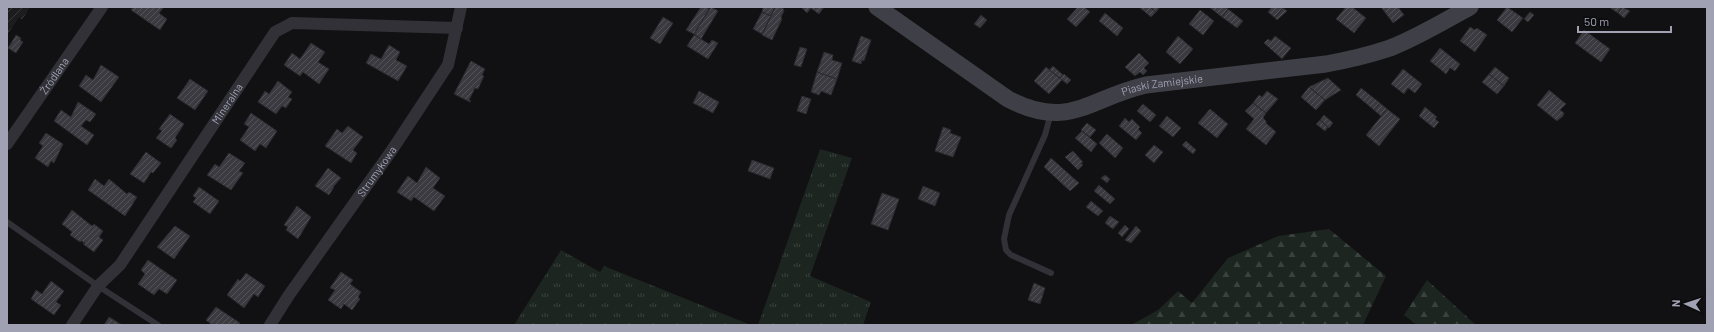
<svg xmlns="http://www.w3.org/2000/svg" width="1714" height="332" viewBox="0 0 1714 332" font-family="Barlow,sans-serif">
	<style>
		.industrial { fill: url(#industrial-furrows) }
		.grass { fill: url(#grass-tufts) }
		.forest { fill: url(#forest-firs) }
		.building { fill: url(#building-hatch); stroke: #2b2a2e }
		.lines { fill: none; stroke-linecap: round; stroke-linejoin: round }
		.lane { stroke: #313137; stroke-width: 6 }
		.street { stroke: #313137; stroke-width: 12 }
		.secondary { stroke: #3f3f47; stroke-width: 17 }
		.labels { text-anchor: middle; stroke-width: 3; stroke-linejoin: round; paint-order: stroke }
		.street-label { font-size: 11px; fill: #a0a2b4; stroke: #0c0b0d }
	</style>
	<defs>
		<pattern id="industrial-furrows" width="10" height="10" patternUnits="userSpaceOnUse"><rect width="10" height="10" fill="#1c1c1f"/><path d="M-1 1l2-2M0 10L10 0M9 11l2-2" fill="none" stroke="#3a3a3d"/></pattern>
		<pattern id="grass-tufts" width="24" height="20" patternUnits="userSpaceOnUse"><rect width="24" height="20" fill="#1c251f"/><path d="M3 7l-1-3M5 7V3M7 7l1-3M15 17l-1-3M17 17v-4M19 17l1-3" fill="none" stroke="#3a423d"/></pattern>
		<pattern id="forest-firs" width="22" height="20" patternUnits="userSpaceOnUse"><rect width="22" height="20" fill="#1c251f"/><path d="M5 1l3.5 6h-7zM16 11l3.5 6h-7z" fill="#3a423d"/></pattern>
		<pattern id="building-hatch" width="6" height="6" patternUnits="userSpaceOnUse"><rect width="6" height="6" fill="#3a3a40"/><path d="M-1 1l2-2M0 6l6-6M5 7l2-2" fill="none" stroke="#535359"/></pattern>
	</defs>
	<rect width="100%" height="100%" fill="#111012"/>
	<!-- industrial -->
	<path class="industrial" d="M7 7H30L22 20 19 17 7 35Z"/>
	<!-- grass -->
	<path class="grass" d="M820 149 852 158 810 276 871 302 863 325H758Z
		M561 250 600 272 604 266 751 325H514Z"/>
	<!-- forest -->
	<path class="forest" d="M1329 229 1386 276 1363 325H1131L1158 310 1178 291 1192 303 1228 258 1278 236Z
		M1427 280 1476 325H1417L1404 315Z"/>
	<!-- building -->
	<path class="building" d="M133 7H164L159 13 167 19 160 30 131 10Z
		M701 7H706L709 9 694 34 686 30Z
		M711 7 718 11 701 39 694 34Z
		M762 7H775L771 16 762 12 763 8Z
		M775 7H781L783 8 784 11 781 17 782 19 772 40 762 35Z
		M801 7H809L811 8 807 13Z
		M809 7H824L819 14Z
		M1078 7H1084L1090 12 1076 27 1067 19Z
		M1139 7H1150L1156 12 1151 17Z
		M1150 7H1160L1156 12Z
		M1209 7H1225L1228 9 1222 17Z
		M1272 7 1283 8 1275 18 1268 12Z
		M1346 7H1352L1366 18 1354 33 1336 19Z
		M1381 7H1398L1404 15 1393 23Z
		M1507 7 1523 18 1512 32 1497 20Z
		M1609 7H1622L1618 13Z
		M1622 7 1630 11 1624 18 1618 13Z
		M1283 8 1287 11 1277 20 1275 18Z
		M1228 9 1243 21 1237 28 1222 17Z
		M1200 10 1214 21 1203 35 1189 24Z
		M762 12 771 16 762 34 753 29Z
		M1530 12 1534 15 1528 22 1524 19Z
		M1105 13 1123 28 1117 36 1099 21Z
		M981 15 987 20 980 28 974 24Z
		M663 17 673 23 660 44 650 38Z
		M1470 27 1475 30 1477 28 1487 35 1475 52 1460 41Z
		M1584 30 1610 49 1601 62 1575 43Z
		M16 35 21 38 20 40 23 42 16 53 8 48Z
		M694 35 709 44 712 40 718 43 708 59 687 46Z
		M861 36 871 40 864 61 862 60 861 64 852 61Z
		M1178 36 1193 49 1180 64 1166 52Z
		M1275 36 1291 48 1282 59 1264 43 1268 39 1271 41Z
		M311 43 325 52 318 62 329 69 319 84 303 72 300 76 284 65 292 53 300 59Z
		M389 45 400 52 396 60 407 66 398 81 366 63 371 54 381 59Z
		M800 47 807 49 801 67 794 65Z
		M1440 48 1460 64 1455 71 1450 68 1446 74 1430 61Z
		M824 52 833 55 832 60 842 63 837 79 817 72Z
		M1139 53 1149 63 1144 68 1147 71 1143 75 1140 72 1135 76 1125 67Z
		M471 61 485 69 482 75 484 76 478 89 475 88 469 100 471 101 470 102 454 94Z
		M101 65 119 77 101 102 79 86 86 75 93 80Z
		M1053 66 1063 75 1060 78 1049 70Z
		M1046 67 1062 80 1049 94 1034 81Z
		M1495 67 1509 78 1504 86 1489 74Z
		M1403 69 1422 84 1415 93 1408 88 1404 94 1391 84Z
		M817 72 837 79 831 95 821 91 819 95 811 92Z
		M1064 74 1071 80 1067 84 1060 78Z
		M1489 74 1504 86 1497 94 1482 82Z
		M1328 78 1341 90 1325 100 1309 87Z
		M190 79 208 91 195 110 177 98Z
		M278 81 292 92 288 97 292 99 286 108 282 106 276 114 258 102 265 91 269 94Z
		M1309 87 1325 100 1316 110 1301 97Z
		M1361 88 1380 103 1374 110 1356 95Z
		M1549 90 1566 104 1560 110 1564 113 1563 116 1557 121 1537 105Z
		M699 91 719 102 713 113 693 103Z
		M1267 91 1278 99 1266 113 1253 103 1259 95 1262 97Z
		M802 96 811 99 806 114 797 111Z
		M78 102 96 114 90 122 86 120 81 126 94 135 87 145 54 121 61 110 71 117Z
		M1253 103 1266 113 1263 118 1266 121V123L1276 132 1266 145 1246 129 1254 119 1245 111Z
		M1380 103 1387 109 1381 116 1374 110Z
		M1143 104 1156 115 1150 122 1137 111Z
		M1425 107 1437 117 1435 119 1439 122 1434 128 1419 116Z
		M1210 109 1228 124 1217 138 1198 123Z
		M1387 109 1400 119 1379 146 1366 135Z
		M251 113 277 131 266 148 260 144 255 151 240 140 249 127 244 124Z
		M170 114 184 124 175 138 177 140 171 148 156 138 162 131 159 129Z
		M1324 115 1333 123 1329 128 1320 120Z
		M1167 116 1181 128 1173 137 1159 126Z
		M1125 118 1129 122 1132 119 1140 127 1138 129 1142 133 1136 140 1119 126Z
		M1320 120 1328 127 1325 131 1316 124Z
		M1087 123 1096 130 1090 137 1081 130Z
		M348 126 363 137 353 150 357 153 351 163 325 146 337 129 342 133Z
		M943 127 951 130 950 133 961 137 953 157 935 151Z
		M1082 131 1097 144 1091 152 1075 138Z
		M46 133 63 144 54 163 51 161 48 167 35 158 43 146 39 143Z
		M1107 134 1123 148 1115 158 1099 143Z
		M1186 141 1196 150 1193 154 1182 145Z
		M1154 145 1163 152 1154 163 1145 155Z
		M1073 151 1083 162 1081 163 1083 165 1078 170 1065 157Z
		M146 152 161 163 153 173 151 172 144 183 130 174Z
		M229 153 245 163 239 171 243 173 231 190 207 175 215 164 219 167Z
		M1051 158 1079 183 1070 191 1044 167Z
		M752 160 774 168 770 179 748 171Z
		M426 167 440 178 433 188 445 196 434 211 414 197 411 201 397 192 408 176 417 183Z
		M328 168 341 178 333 187H334L329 195 315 186Z
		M1105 175 1110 179 1107 183 1101 178Z
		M95 179 104 186 109 179 127 194 129 192 137 197 125 216 88 190Z
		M1099 185 1115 199 1110 204 1094 191Z
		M923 186 940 193 935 206 918 199Z
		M199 187 219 201 210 214 193 202 196 198 193 196Z
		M882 193 899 199 888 230 871 224Z
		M1091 201 1103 211 1098 216 1086 207Z
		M297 206 311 217 298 239 286 230 288 227 284 225Z
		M72 210 92 226 94 224 103 231 99 237 103 240 94 252 83 244 85 243 81 241 80 242 70 235 72 232 62 224Z
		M1110 216 1119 222 1113 229 1105 223Z
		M1125 225 1129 229 1122 237 1118 233Z
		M175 226 190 236 174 259 157 247Z
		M1136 226 1141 231 1131 243 1125 240Z
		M148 260 177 280 167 294 159 289 154 295 138 284 145 274 141 270Z
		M341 272 353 280 350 284 361 292 358 297 360 299 352 310 344 304 341 309 328 300 335 290 330 288Z
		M246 273 265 286 258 297 254 294 244 308 227 295 238 279 240 281Z
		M51 281 64 291 56 302 61 305 54 315 31 299 36 290 42 294Z
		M1034 283 1045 288 1040 304 1028 300Z
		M216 307 240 323 238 325H210L211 324 206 320Z
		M109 317 122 325H104Z"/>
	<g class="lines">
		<!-- lane -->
		<path class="lane" d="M7 222 98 286 158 325
			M1051 273 1011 255 1006 250 1004 239 1009 215 1045 135 1051 113"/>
		<!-- street -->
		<g class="street">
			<path id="s1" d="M7 144 102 7"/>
			<path id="s2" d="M72 325 98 286 120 265 275 32 292 23 457 28"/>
			<path id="s3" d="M270 325 289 295 392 150 448 65 461 7"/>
		</g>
		<!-- secondary -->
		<path class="secondary" id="s4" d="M877 7 1008 99C1069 131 1089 98 1146 85L1326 64C1348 60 1369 55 1390 48 1418 37 1444 21 1470 7"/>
	</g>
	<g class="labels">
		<!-- street labels -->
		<g class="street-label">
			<text dy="4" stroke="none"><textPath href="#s1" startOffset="83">Źródlana</textPath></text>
			<text dy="4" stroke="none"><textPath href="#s4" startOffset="321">Piaski Zamiejskie</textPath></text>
			<text dy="4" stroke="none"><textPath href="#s2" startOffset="271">Mineralna</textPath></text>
			<text dy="4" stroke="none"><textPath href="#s3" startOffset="187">Strumykowa</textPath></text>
		</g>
	</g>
	<!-- border -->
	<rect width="1714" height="332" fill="none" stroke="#a0a2b4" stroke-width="16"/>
	<!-- north arrow -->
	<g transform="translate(1686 304) rotate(273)" stroke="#0c0b0d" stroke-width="3" paint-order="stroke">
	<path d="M0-3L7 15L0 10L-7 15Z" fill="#a0a2b4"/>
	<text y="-6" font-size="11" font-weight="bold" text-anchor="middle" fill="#a0a2b4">N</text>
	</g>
	<!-- scale -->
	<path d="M1578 26v6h93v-6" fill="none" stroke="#a0a2b4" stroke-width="2"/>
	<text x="1584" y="26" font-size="12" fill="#a0a2b4" stroke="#0c0b0d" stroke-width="3" paint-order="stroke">50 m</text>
</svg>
